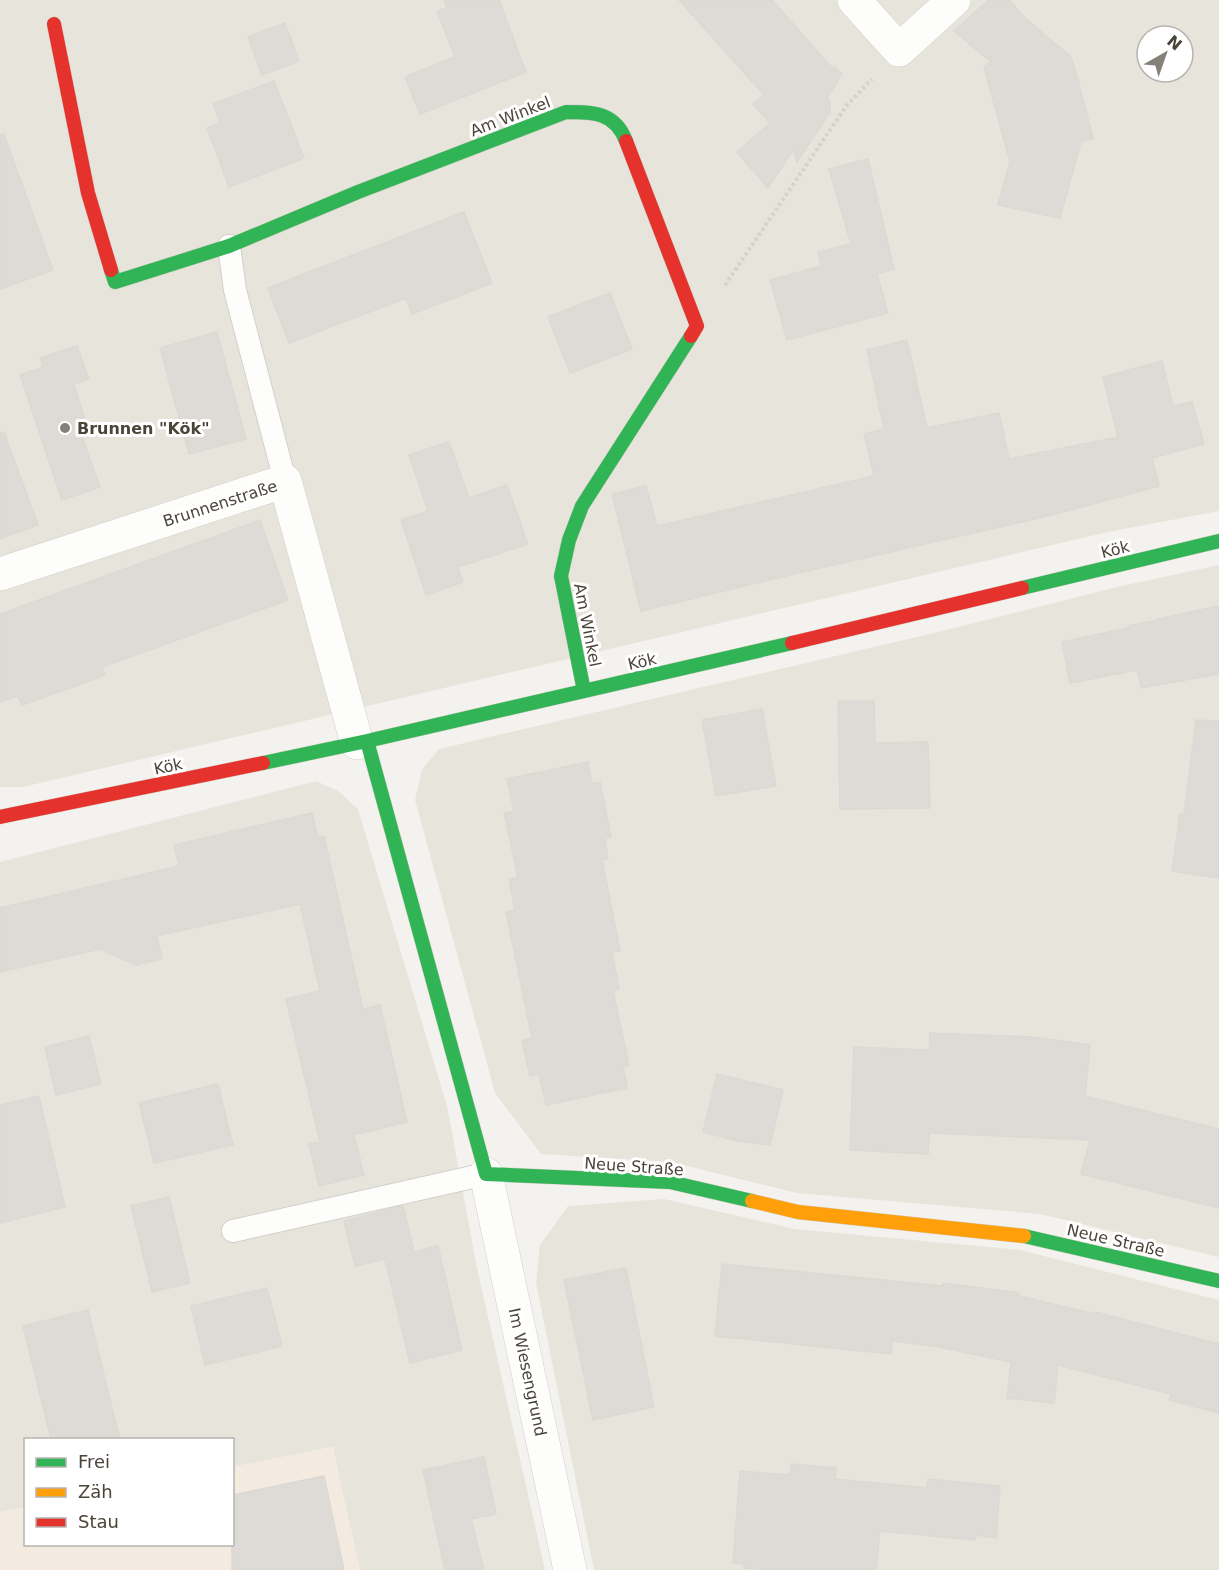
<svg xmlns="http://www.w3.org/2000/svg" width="1219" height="1570" viewBox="0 0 1219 1570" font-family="'DejaVu Sans',sans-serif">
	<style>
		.residential { fill: #e7e4dc; fill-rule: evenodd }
		.commercial { fill: #f3ebdf }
		.building { fill: #dedbd6; stroke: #dcd9d4; stroke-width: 1.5 }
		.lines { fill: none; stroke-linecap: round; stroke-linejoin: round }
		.lane-casing { stroke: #d2d0cb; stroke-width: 24 }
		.street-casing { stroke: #d2d0cb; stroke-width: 34 }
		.fast-casing { stroke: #d3cfc5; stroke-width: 15 }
		.slow-casing { stroke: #d3cfc5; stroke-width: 15 }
		.jam-casing { stroke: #d3cfc5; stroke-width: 15 }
		.path { stroke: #d3d2cc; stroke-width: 4; stroke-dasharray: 3 3; stroke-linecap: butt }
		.lane { stroke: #fdfdfc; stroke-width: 22 }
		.street { stroke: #fdfdfc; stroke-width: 33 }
		.fast { stroke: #30b455; stroke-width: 14 }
		.slow { stroke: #ff9f0a; stroke-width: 14 }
		.jam { stroke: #e5322d; stroke-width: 14 }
		.poi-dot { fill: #868178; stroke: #fff; stroke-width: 2 }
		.labels { text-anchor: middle; stroke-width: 6; stroke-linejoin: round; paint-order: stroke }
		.street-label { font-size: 16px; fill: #4b4439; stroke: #fff }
		.poi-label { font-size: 16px; font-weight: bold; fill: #4b4439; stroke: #fff; text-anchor: start }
	</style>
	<rect width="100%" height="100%" fill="#f4f2ee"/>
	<!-- residential -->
	<path class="residential" d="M0 0H1219V511L1108 532 23 787H0ZM1147 36H1183V72H1147Z
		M1219 565V1257L1040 1214 797 1193 671 1162 541 1154 495 1093 415 800 422 769 439 749 938 632 1117 587Z
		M316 781 338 791 358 809 447 1106 477 1268 545 1570H360L332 1447 233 1467 232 1440H26L25 1507 0 1512V862Z
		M664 1199 795 1229 1020 1250 1219 1300V1570H594L536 1283 540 1245 568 1206Z"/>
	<!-- commercial -->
	<path class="commercial" d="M333 1447 360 1570H0V1512L25 1507 26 1544H232L233 1467Z"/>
	<!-- building -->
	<path class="building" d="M444 0H499L526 72 420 114 405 77 455 57 437 11 447 8Z
		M679 0H772L833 69 834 67 842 74 827 98 830 101V112L797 162 794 149 768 188 737 152 770 123 753 104 764 95Z
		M989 0H1009L1025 18 1071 57 1077 76 1093 138 1081 142 1060 218 998 205 1010 162 984 67 991 62 954 31Z
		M285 23 299 61 262 75 248 37Z
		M274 81 304 158 229 187 207 128 220 123 213 104Z
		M0 134H4L53 270 0 289Z
		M868 159 894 269 877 274 888 313 787 340 770 280 821 266 818 252 851 244 829 169Z
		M464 212 492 283 412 314 406 298 289 343 268 288Z
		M610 293 632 349 570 373 548 317Z
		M217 332 246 439 189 454 160 348Z
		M907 340 927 428 999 413 1009 459 1118 437 1103 377 1162 361 1173 406 1192 402 1204 444 1152 458 1159 486 1052 515 790 575 641 611 612 494 646 486 657 526 874 476 864 434 884 429 867 350Z
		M77 346 89 379 74 384 85 420 77 423 100 487 62 500 20 375 43 367 40 358Z
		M4 432 38 525 0 539V433Z
		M449 442 469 498 507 485 528 544 458 567 463 582 426 595 401 520 428 511 409 455Z
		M260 520 288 600 102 667 105 675 73 687 22 705 18 696 0 702V614Z
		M1219 606V674L1141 688 1137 670 1070 683 1062 642 1128 628V626L1157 620V619Z
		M838 701H874L875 743 928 742 930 808 840 809Z
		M762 709 776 786 716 796 702 720Z
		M1196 720 1219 721V878L1172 871 1180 814H1184Z
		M588 762 592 784 600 782 611 837 605 838 608 859 602 860 620 951 612 952 619 989 613 991 629 1065 623 1067 627 1088 546 1105 539 1074 530 1076 522 1041 532 1038 506 912 515 910 509 879 518 877 504 813 514 811 507 779Z
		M312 813 318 837 324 836 363 1009 380 1005 407 1122 354 1135 364 1175 319 1186 309 1144 320 1142 286 999 320 991 300 904 157 936 162 959 136 965 100 949 0 972V908L179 866 174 845Z
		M930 1033 1033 1037 1090 1045 1085 1096 1219 1129V1208L1081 1174 1090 1140 929 1133 928 1154 850 1150 854 1047 929 1050Z
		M89 1036 101 1084 56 1095 45 1047Z
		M717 1074 783 1090 770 1145 738 1141 703 1132Z
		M218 1084 233 1145 154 1163 139 1103Z
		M39 1096 65 1207 0 1223V1105Z
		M169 1197 190 1283 152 1292 131 1206Z
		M403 1206 414 1252 438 1246 462 1350 410 1363 385 1259 355 1266 344 1221Z
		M722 1264 943 1286V1283L1019 1293V1296L1095 1314V1312L1219 1344V1413L1169 1400 1171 1394 1058 1365 1054 1403 1007 1398 1011 1362 934 1346 893 1341 891 1354 715 1336Z
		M626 1268 654 1407 593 1420 564 1280Z
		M267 1288 282 1346 205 1365 191 1306Z
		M88 1310 120 1440H51L23 1326Z
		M484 1457 496 1514 471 1519 484 1570H445L423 1470Z
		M791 1464 836 1468 835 1479 927 1488 928 1479 1000 1486 996 1538 976 1535 975 1540 880 1531 876 1570H769L744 1568V1564L733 1563 740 1471 790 1475Z
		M324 1476 344 1570H232V1495Z"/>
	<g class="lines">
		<defs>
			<path id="lane" d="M229 246 235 290 285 481
				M233 1231 486 1174"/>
			<path id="street" d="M854 0 899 50 954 0
				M0 574 285 481 357 743
				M486 1174 570 1570"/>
			<path id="fast" d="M111 270 115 282 229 246 358 192 566 112C593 112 615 112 626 141
				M1022 588 1219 541
				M584 691 561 576 569 540 582 506 691 336
				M367 741 486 1174 670 1182 752 1201
				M263 763 367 741 792 643
				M1024 1236 1219 1281"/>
			<path id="slow" d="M752 1201 798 1212 1024 1236"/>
			<path id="jam" d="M54 24 88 193 111 270
				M626 141 697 326 691 336
				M792 643 1022 588
				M0 817 263 763"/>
		</defs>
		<!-- lane casing -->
		<use href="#lane" class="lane-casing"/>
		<!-- street casing -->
		<use href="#street" class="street-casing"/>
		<!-- fast casing -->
		<use href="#fast" class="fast-casing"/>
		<!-- slow casing -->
		<use href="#slow" class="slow-casing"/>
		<!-- jam casing -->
		<use href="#jam" class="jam-casing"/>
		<!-- path -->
		<path class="path" d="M725 285 847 105 872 79"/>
		<!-- lane -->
		<use href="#lane" class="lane"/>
		<!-- street -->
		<use href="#street" class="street"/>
		<!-- fast -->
		<use href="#fast" class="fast"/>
		<!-- slow -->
		<use href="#slow" class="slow"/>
		<!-- jam -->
		<use href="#jam" class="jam"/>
	</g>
	<!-- markers -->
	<circle class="poi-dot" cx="65" cy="428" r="6"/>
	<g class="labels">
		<!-- street labels -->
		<g class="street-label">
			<text transform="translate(510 116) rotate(-21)" y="6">Am Winkel</text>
			<text transform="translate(220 503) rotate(-18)" y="6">Brunnenstraße</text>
			<text transform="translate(1115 549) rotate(-14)" y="6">Kök</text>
			<text transform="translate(588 625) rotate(79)" y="6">Am Winkel</text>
			<text transform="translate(642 661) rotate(-13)" y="6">Kök</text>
			<text transform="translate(168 766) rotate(-12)" y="6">Kök</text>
			<text transform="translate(634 1166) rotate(4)" y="6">Neue Straße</text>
			<text transform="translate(1116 1240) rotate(13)" y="6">Neue Straße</text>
			<text transform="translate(528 1372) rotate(78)" y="6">Im Wiesengrund</text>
		</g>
		<!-- poi labels -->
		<g class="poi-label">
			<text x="77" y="434">Brunnen "Kök"</text>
		</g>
	</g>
	<!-- legend -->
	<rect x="24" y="1438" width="210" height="108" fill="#ffffff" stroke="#b7b4b0" stroke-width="1.5"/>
	<rect x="36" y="1458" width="30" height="9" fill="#30b455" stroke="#b7b4b0" stroke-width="1.5"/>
	<text x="78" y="1468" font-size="18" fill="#4b4439">Frei</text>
	<rect x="36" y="1488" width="30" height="9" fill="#ff9f0a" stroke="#b7b4b0" stroke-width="1.5"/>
	<text x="78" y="1498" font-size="18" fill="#4b4439">Zäh</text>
	<rect x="36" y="1518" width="30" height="9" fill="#e5322d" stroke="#b7b4b0" stroke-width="1.5"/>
	<text x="78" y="1528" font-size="18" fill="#4b4439">Stau</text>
	<!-- north arrow -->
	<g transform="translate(1165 54) rotate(40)"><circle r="28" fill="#ffffff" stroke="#b7b4b0" stroke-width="1.5"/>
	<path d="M0-4.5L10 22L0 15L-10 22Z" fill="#868178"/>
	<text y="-9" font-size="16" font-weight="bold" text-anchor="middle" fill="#4b4439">N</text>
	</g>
</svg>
